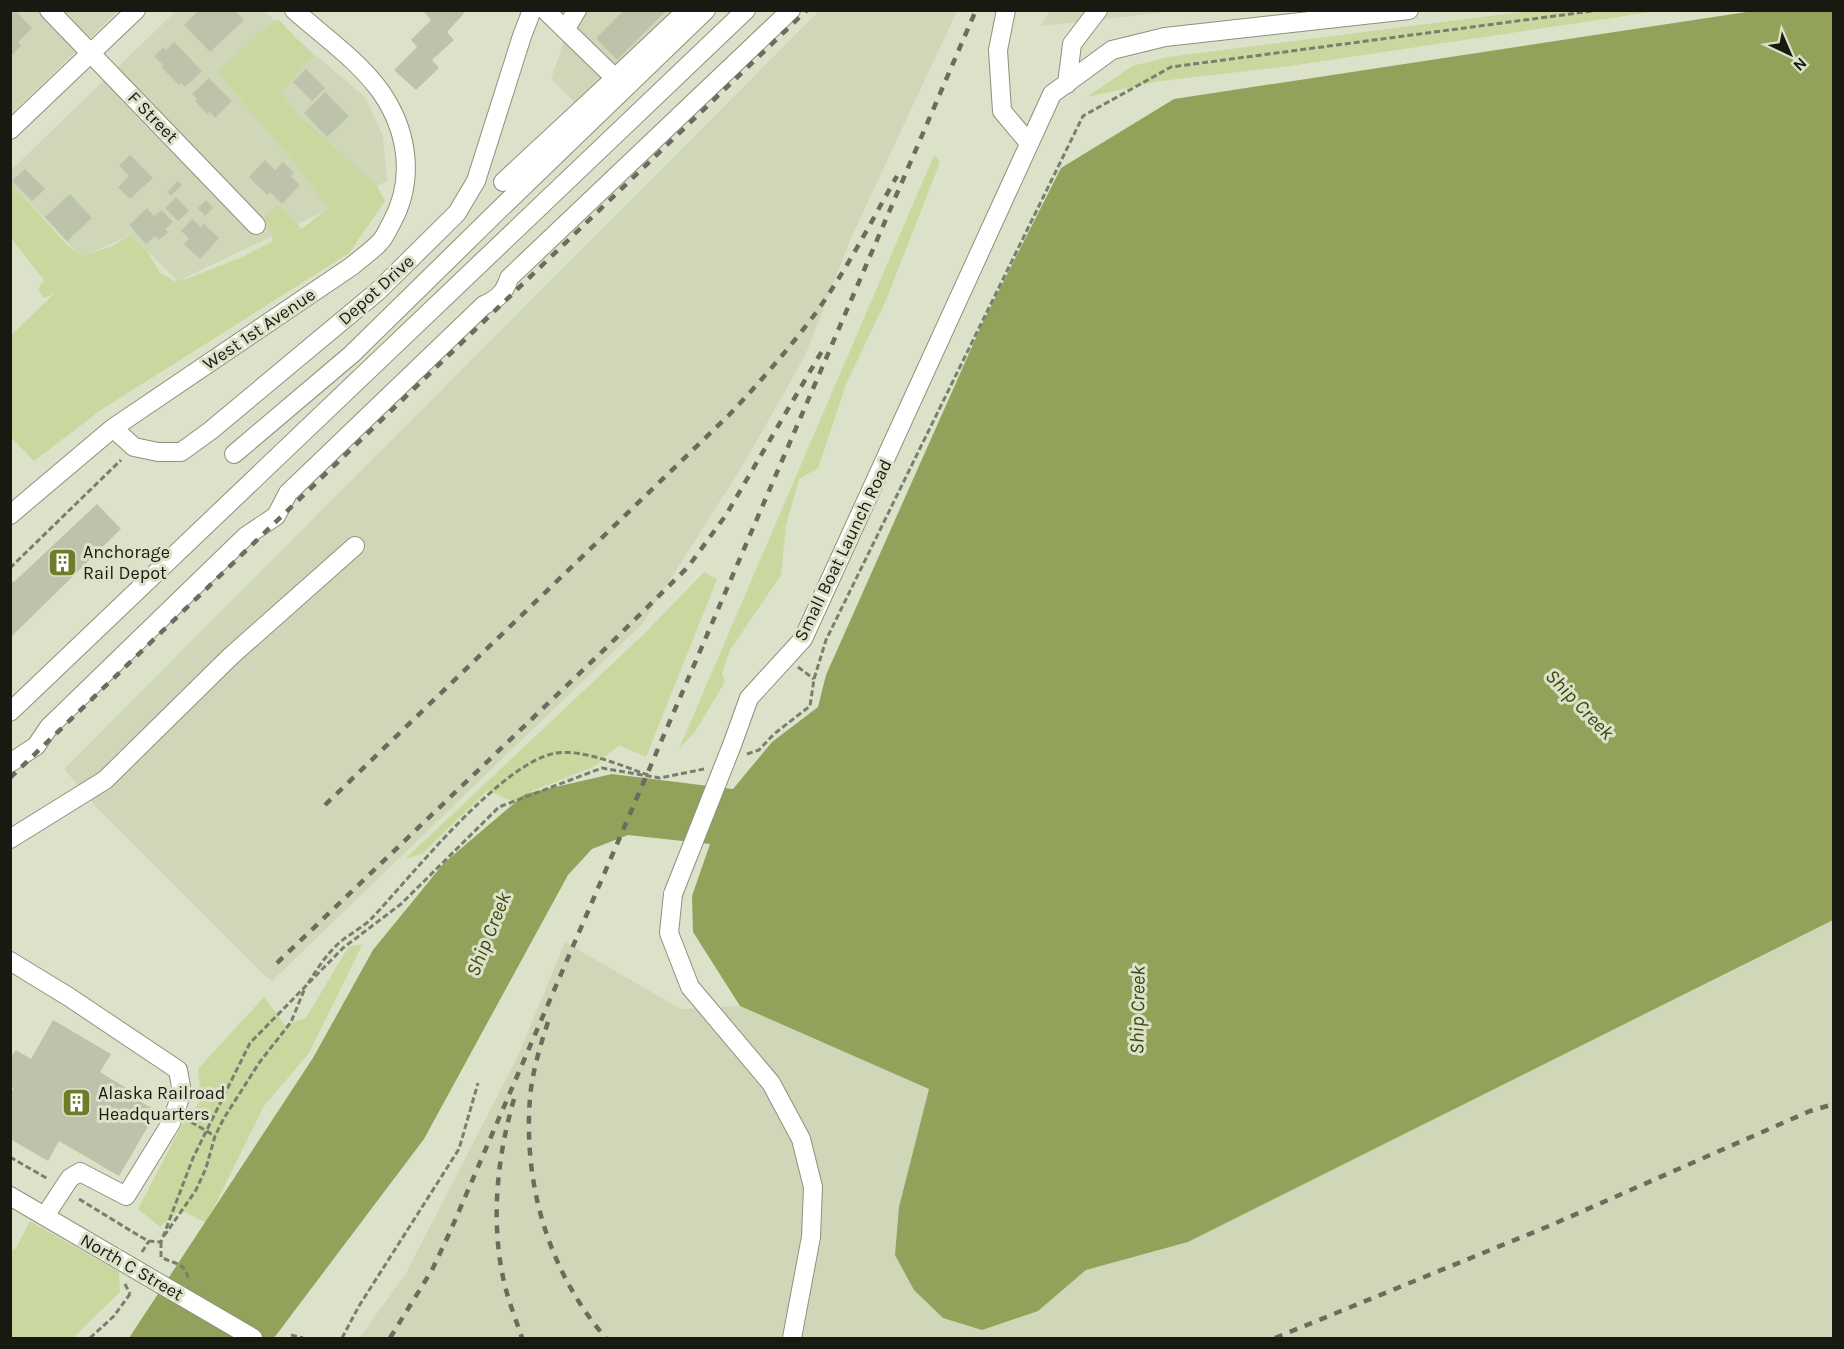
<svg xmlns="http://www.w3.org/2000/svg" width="1844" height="1349" viewBox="0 0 1844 1349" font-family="Karla,sans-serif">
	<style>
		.built { fill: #cfd7b8 }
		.green { fill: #cad79e }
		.water { fill: #93a25b }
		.building { fill: #bdc3aa }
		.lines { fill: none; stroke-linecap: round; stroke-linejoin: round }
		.minor-casing { stroke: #8c927b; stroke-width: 20 }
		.path { stroke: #7a7e6d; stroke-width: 3; stroke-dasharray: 6 3; stroke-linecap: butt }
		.minor { stroke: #fff; stroke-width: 18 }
		.rail { stroke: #6a6d5e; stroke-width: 4.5; stroke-dasharray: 8 8; stroke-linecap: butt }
		.minor-bridge-casing { stroke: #8c927b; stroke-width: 20; stroke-linecap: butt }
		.minor-bridge { stroke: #fff; stroke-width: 18 }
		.labels { text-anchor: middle; stroke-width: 6; stroke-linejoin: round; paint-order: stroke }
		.street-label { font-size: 18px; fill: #181a11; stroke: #dce2c9 }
		.poi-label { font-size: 18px; fill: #181a11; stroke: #dce2c9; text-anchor: start }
		.water-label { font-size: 20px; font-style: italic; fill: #3d4610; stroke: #dce2c9 }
	</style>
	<rect width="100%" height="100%" fill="#dce2c9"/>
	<!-- built -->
	<path class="built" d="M177 10 264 11 365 97 383 136 387 181 178 281 131 235 81 257 11 183V170Z
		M11 11H118L11 114Z
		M574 11H674L575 102 551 79Z
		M819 11H957L850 240 805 356 743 465 642 624 272 981 266 977 98 809 64 769Z
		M1050 11H1177L1041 26Z
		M1833 920V1338H359L405 1275 518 1056 565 942 681 1009 740 1006 930 1089 916 1146 1038 1311 1086 1270 1188 1242Z"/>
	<!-- green -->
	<path class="green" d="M1535 10 1658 11 1283 67 1160 81 1087 97 1132 66 1168 57Z
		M278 19 313 56 281 92 295 112 377 186 385 201 349 253 101 410 34 461 11 437V335L54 294 44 298 38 289 44 280 11 238V183L68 246 81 256 110 247 131 235 147 251 160 273 174 281 186 279 240 258 273 241 270 229 263 220 278 204 302 229 328 208 290 157 218 73 256 36Z
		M934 155 940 162 887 298 846 384 818 468 799 479 786 526 781 575 730 650 722 673 725 682 695 732 679 749Z
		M704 572 717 579 646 757 619 745 595 766 525 794 515 803 488 790 422 854 405 859 645 633Z
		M444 863 184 1256 205 1222 180 1210 160 1227 138 1209 182 1125 201 1100 198 1069 264 997 285 1025 306 1018 349 946 362 945 309 1053 264 1106 210 1215 313 1058 373 950Z
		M30 1221 119 1272 120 1292 73 1338H11V1251L16 1248Z"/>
	<!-- water -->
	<path class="water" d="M1753 11H1833V920L1188 1242 1086 1270 1038 1311 982 1330 943 1318 914 1290 895 1255 899 1207 929 1089 740 1006 693 932 692 896 710 844 628 835 592 849 568 875 424 1139 274 1338H129L313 1058 373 950 444 863 525 794 612 774 733 789 772 742 818 707 826 675 983 322 1061 168 1174 99Z"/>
	<!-- building -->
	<path class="building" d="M10 10H15L32 28 18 42 21 46 10 57Z
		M199 10H235L244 20 210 52 184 25Z
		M425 10H467L447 32 454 40 432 60 439 68 416 90 394 70 417 47 411 40 431 20 424 12Z
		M624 10H667L617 60 596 38Z
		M174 42 202 71 185 87 181 83 179 85 161 67 163 65 154 56 163 47 166 50Z
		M306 69 325 88 312 101 293 82Z
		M209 78 232 101 215 118 210 112 207 114 195 101 197 99 192 94Z
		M325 92 349 116 327 137 304 113Z
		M130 155 153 178 130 199 118 187 129 176 119 165Z
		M265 160 275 170 283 162 294 173 291 176 300 185 282 204 270 192 267 195 249 177Z
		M25 169 45 189 32 201 12 181Z
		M178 181 182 185 171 196 167 192Z
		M70 194 92 218 67 241 45 217Z
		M176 197 189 211 178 221 165 208Z
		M206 200 213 208 205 216 198 208Z
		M147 208 154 216 162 210 173 222 165 229 168 232 159 240 155 236 146 244 129 225Z
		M192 219 201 227 203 223 219 238 200 259 184 244 189 238 181 231Z
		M97 504 121 529 10 638V583L15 581Z
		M53 1020 111 1054 100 1072 131 1091 129 1095 157 1111 119 1176 59 1141 48 1161 10 1139V1093L14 1088 10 1086V1058L16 1050 31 1059Z"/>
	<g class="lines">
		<defs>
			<path id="minor" d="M49 10 256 225
				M545 10 615 78 687 10
				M1006 10 998 50 1002 111 1029 143
				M565 30 577 10
				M1067 84 1072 44 1098 10
				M10 130 136 10
				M503 182 615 78
				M113 428 134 447 158 452H181L210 431 378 291 457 213 476 181 522 36 532 10
				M234 454 352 354 504 205 706 10
				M10 515 113 428 352 266C361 258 372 251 380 242 385 237 388 229 392 222 415 180 408 131 381 92 358 60 323 36 294 10
				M10 712 746 10
				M732 745 749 698 803 639 1052 94 1112 50 1165 37 1409 10
				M10 763 36 746 49 727 246 536 276 516 288 493 484 305C498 299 505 292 509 278L791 10
				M10 839 105 780 231 656 355 546
				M673 894 669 933 690 987 771 1083 801 1139 813 1187 811 1237 792 1338
				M10 961 69 997 178 1070 182 1092 171 1123 126 1196 80 1172 70 1178 45 1216
				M10 1196 253 1338"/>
		</defs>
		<!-- minor casing -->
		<use href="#minor" class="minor-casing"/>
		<!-- path -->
		<path class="path" d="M10 568 121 460
			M798 667 814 679
			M747 754 759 750 774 734 810 706 814 679 826 640 1083 116 1171 67 1600 10
			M308 983C317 969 326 955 339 943 349 934 362 928 371 919 411 877 500 763 556 753 584 749 622 766 648 775
			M191 1122 215 1136
			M10 1157 48 1179
			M79 1199 141 1237 149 1241 161 1242 193 1158 250 1043 343 948 401 904 499 807 602 768 660 778 704 769
			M164 1236 196 1190 206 1168 215 1136 224 1118 259 1063 291 1022 305 988
			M161 1242V1257C173 1264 186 1262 188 1279
			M142 1252 149 1241
			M125 1284 130 1294
			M291 1335 303 1338
			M90 1338 114 1316 130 1294
			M342 1338 359 1306 459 1149 478 1083"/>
		<!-- minor -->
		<use href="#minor" class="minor"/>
		<!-- rail -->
		<path class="rail" d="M10 778 807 10
			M325 805 729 415C759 383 788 350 815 314 846 271 871 222 897 176
			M277 963 608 646 688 567 726 515 822 351
			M548 1022C540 1046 532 1073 530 1098 523 1184 549 1273 606 1338
			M514 1099C498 1154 491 1215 502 1272 506 1295 515 1317 522 1338
			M390 1338 432 1270 450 1232 976 10
			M1275 1338 1549 1226 1810 1111 1834 1104"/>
		<defs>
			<path id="minor-bridge" d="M673 894 732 745"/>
		</defs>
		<!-- minor-bridge casing -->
		<use href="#minor-bridge" class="minor-bridge-casing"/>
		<!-- minor-bridge -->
		<use href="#minor-bridge" class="minor-bridge"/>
	</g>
	<!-- icons -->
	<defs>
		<symbol id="building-square" viewBox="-11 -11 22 22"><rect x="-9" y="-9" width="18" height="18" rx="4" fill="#6f7d2b" stroke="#dce2c9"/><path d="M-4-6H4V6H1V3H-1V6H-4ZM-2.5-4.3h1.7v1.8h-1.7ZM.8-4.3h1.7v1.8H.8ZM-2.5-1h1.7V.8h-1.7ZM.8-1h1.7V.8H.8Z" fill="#fff"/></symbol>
	</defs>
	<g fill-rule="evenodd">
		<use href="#building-square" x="46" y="546" width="33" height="33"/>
		<use href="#building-square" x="60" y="1086" width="33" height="33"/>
	</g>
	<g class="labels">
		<!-- street labels -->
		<g class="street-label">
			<text transform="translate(153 117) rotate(46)" y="6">F Street</text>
			<text transform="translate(376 290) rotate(-42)" y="6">Depot Drive</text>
			<text transform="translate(259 329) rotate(-34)" y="6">West 1st Avenue</text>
			<text transform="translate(843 550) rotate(-64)" y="6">Small Boat Launch Road</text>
			<text transform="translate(132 1267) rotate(30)" y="6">North C Street</text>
		</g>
		<!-- poi labels -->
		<g class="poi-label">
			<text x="83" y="558">Anchorage<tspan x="83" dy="21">Rail Depot</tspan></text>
			<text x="98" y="1099">Alaska Railroad<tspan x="98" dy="21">Headquarters</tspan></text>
		</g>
		<!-- water labels -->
		<g class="water-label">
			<text transform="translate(1580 704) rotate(46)" y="7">Ship Creek</text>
			<text transform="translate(488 934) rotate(-68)" y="7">Ship Creek</text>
			<text transform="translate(1137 1010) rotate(-89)" y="7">Ship Creek</text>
		</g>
	</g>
	<!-- border -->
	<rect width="1844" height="1349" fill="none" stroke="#181a11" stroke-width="24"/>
	<!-- north arrow -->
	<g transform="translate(1790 54) rotate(136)" stroke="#dce2c9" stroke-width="4.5" paint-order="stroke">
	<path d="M0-4.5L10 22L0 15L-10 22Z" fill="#181a11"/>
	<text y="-9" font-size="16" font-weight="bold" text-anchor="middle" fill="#181a11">N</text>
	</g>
</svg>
